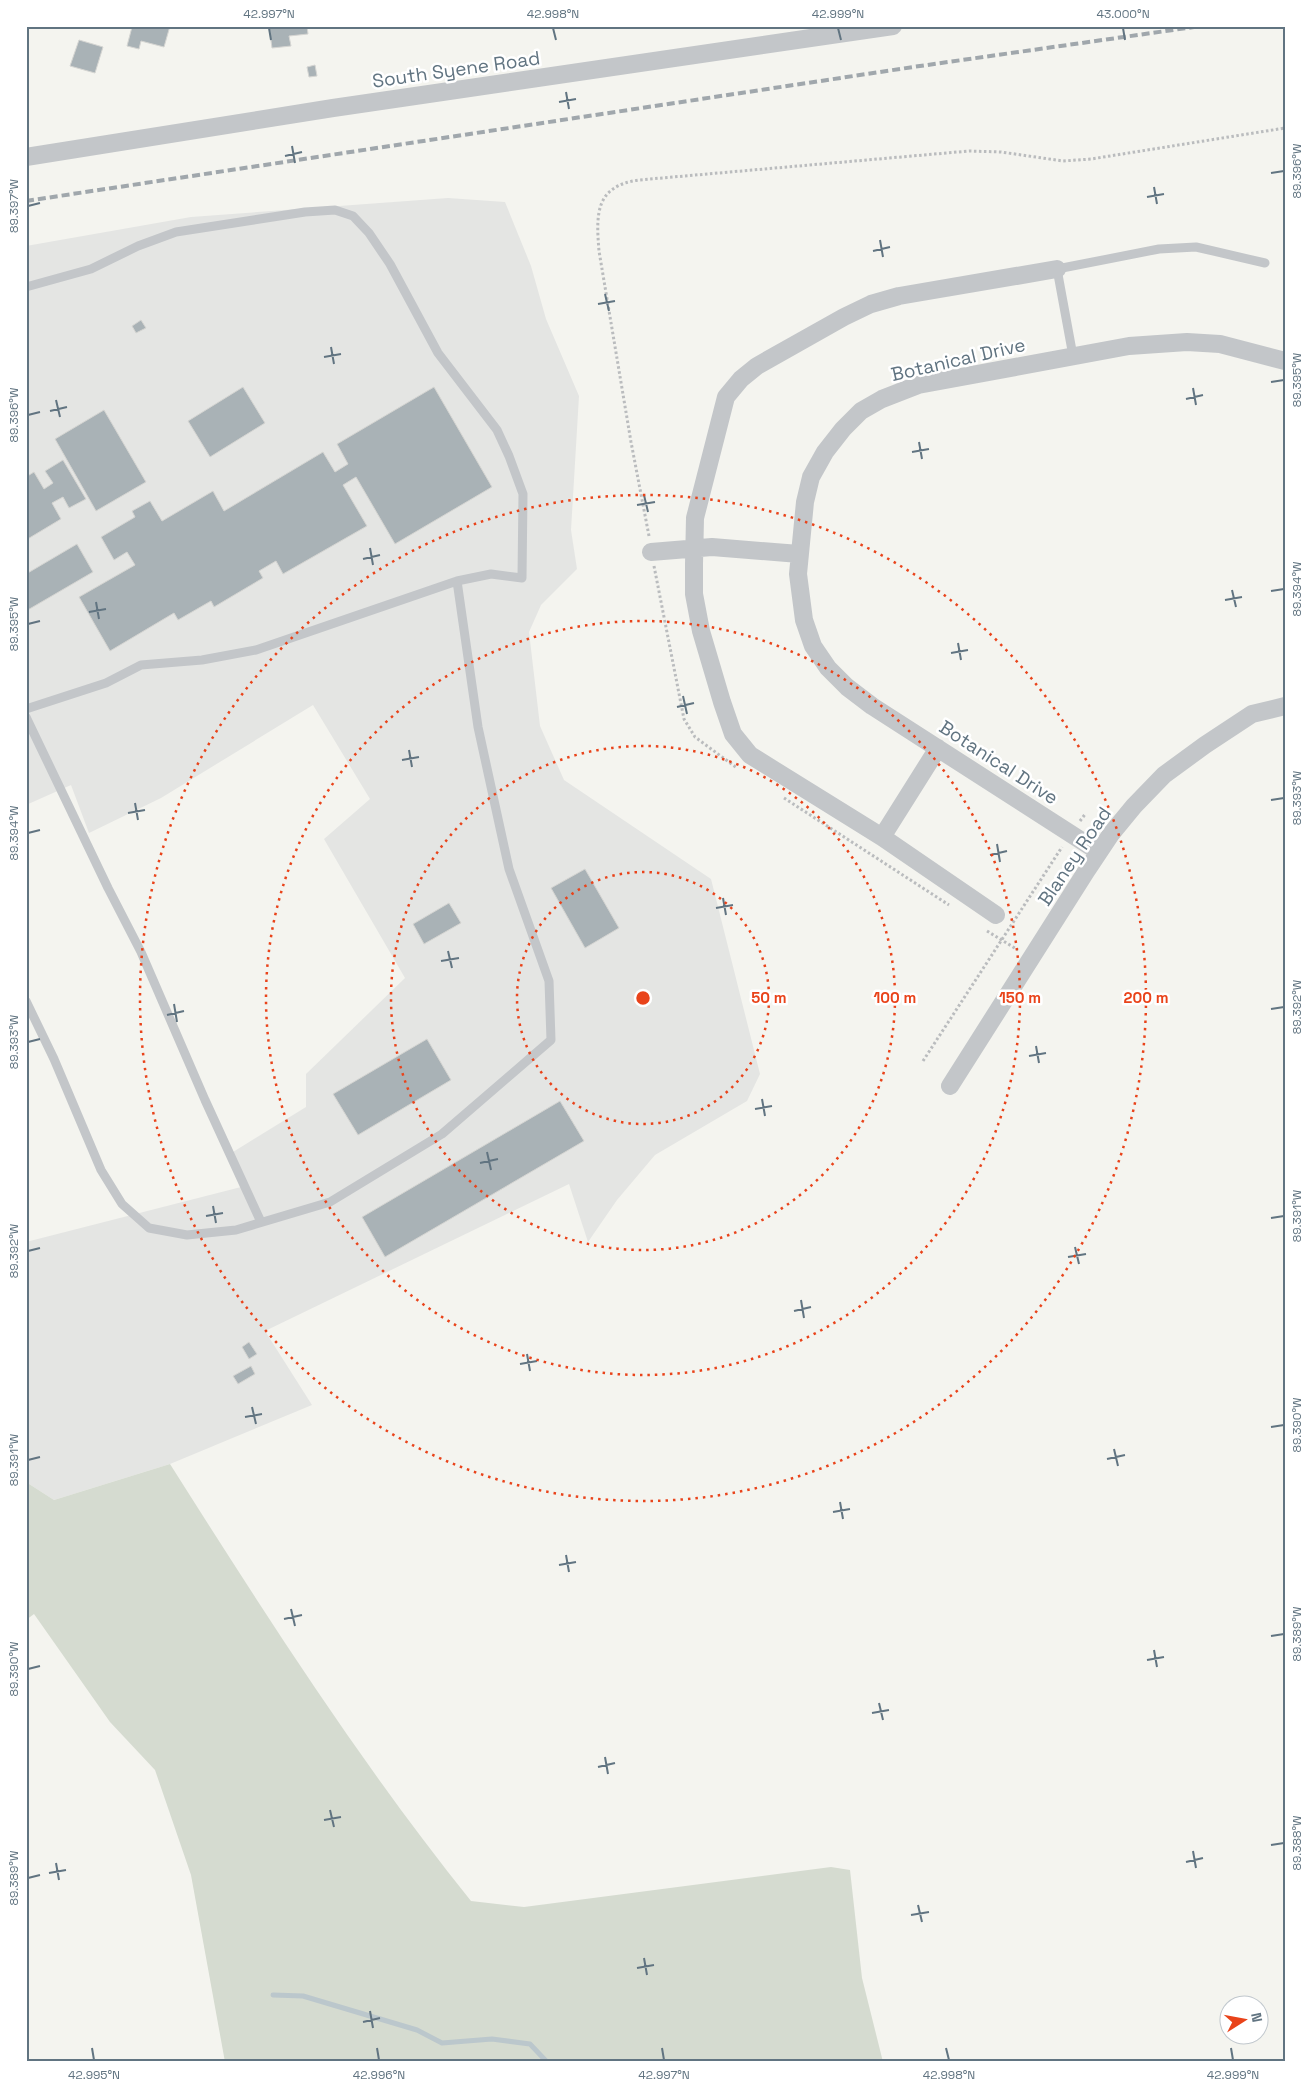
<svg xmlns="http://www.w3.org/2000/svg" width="1311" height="2088" viewBox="0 0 1311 2088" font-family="'Space Grotesk',sans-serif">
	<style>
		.built { fill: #e4e5e3 }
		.green { fill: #d5dbd0 }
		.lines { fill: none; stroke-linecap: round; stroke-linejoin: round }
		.stream { stroke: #bbc7cc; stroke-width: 5 }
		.building { fill: #a9b2b6; stroke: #d5d5d2 }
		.path { stroke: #babcbe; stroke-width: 3; stroke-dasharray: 2.5 2.5; stroke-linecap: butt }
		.lane { stroke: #c3c6c9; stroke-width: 9 }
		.street { stroke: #c3c6c9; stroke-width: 18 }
		.rail { stroke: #a0a7ac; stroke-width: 4; stroke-dasharray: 8 4; stroke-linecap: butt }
		.ticks { fill: none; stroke: #617481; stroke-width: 2 }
		.ring { fill: none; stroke: #e9431a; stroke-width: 2.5; stroke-dasharray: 2.5 5 }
		.labels { text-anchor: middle; stroke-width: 5; stroke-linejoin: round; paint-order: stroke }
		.street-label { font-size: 19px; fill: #617481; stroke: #fff }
		.centre { fill: #e9431a; stroke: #fff; stroke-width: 2.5 }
		.ring-label { font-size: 15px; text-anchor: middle; font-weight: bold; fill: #e9431a; stroke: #fff; stroke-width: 5; stroke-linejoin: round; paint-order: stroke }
		.neatline { fill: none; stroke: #617481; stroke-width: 2 }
		.ticks-label { font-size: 12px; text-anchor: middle; fill: #617481 }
	</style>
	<rect width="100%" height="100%" fill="#f4f4ef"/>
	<!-- built -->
	<path class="built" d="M448 198 505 202 531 266 546 319 579 396 571 530 577 569 541 605 529 632 540 726 564 780 711 879 760 1074 747 1101 655 1155 617 1200 588 1242 569 1184 265 1331 312 1405 170 1464 54 1500 26 1482V1242L245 1186 233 1152 306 1107V1074L405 978 324 839 370 799 313 705 161 798 89 833 71 785 26 805V246L191 217Z"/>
	<!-- green -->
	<path class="green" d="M170 1464C265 1614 360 1763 471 1901L524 1907 831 1867 850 1870 862 1978 883 2062H225L191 1875 155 1770 110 1722 34 1614 26 1620V1482L54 1500Z"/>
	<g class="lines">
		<!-- stream -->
		<path class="stream" d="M273 1995 303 1996 417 2030 442 2043 492 2039 530 2044 547 2062"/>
	</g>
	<!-- building -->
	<path class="building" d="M130 26H170L164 47 141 41 139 49 127 46 132 27Z
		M269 26H307L308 34 289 36 291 46 272 48Z
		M79 40 103 47 95 73 70 66Z
		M315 65 317 76 309 77 307 67Z
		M141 320 146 328 136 333 132 326Z
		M243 387 265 423 210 457 188 421Z
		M434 387 492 487 395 544 356 477 343 485 367 526 283 574 276 561 259 571 263 578 214 607 211 601 178 620 174 613 110 651 79 597 135 565 127 552 114 560 101 537 135 517 132 511 150 501 162 521 213 491 224 511 323 452 335 472 348 464 337 444Z
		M104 410 146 482 96 511 55 439Z
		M63 460 86 499 69 508 63 497 52 503 61 519 26 540V477L34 472 44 489 53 483 45 471Z
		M77 544 93 572 26 611V574Z
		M585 869 619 928 585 948 551 888Z
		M449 903 461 923 424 944 413 924Z
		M427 1039 451 1080 358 1135 333 1094Z
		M560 1101 584 1141 385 1257 362 1217Z
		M249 1342 257 1354 249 1359 242 1347Z
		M251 1366 255 1374 238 1384 233 1376Z"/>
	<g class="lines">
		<!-- path -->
		<path class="path" d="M649 536 631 442 599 251C596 214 595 186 639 180L969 151 1001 152 1063 161 1091 159 1285 128
			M654 566 684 719 695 737 737 768
			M1284 670H1285
			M784 798 949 905
			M1080 821 1086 813
			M987 931 1018 950
			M923 1061 1062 847"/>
		<!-- lane -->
		<path class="lane" d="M26 287 91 269 138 246 176 232 305 212 335 210 353 216 369 233 390 264 438 353 497 430 509 456 523 494 522 578 491 574 457 581 256 650 202 660 141 665 106 683 26 709
			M1073 356 1057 269 1159 249 1196 247 1265 263
			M26 717 108 888 141 952 205 1100 261 1222
			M26 1001 54 1059 101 1170 122 1204 149 1228 187 1235 236 1230 330 1202 442 1134 551 1040 549 981 509 869 478 727 457 581"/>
		<!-- street -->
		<path class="street" d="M26 157 333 108 893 26
			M651 552 712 547 799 554
			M938 748 882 837 750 755 733 734 722 702 701 631 694 594V564L695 518 726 397 741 379 757 366 844 317 871 304 899 296 1057 269
			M882 837 996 915
			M1099 852 872 706 847 687 828 668 813 646 804 620 798 574 805 502 811 477 825 452 843 429 861 411 882 399 918 385 1129 346 1187 342 1220 344 1285 361
			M950 1086 1087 870 1111 834 1134 806 1164 775 1205 745 1252 714 1285 706"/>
		<!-- rail -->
		<path class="rail" d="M26 201 913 67 1201 26"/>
	</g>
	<!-- ticks -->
	<path class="ticks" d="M269 28 271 40M553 28 556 40M838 28 841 40M1123 28 1125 40M566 92 569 109M559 102 576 99M292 146 295 163M285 156 302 152M1271 173 1284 171M1154 187 1157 204M1147 197 1164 194M28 206 40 203M880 240 883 257M873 251 890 247M605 294 609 311M598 304 615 301M331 347 334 364M324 357 341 354M1271 382 1284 380M1193 388 1196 405M1186 399 1203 395M56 400 60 417M50 411 67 407M28 415 40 412M919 442 922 459M912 452 929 449M644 495 648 512M637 505 655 502M370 548 373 565M363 559 380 555M1232 590 1236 607M1271 591 1284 589M1225 600 1242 597M96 602 99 619M89 612 106 609M28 624 40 621M958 643 961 660M951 653 968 650M683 696 687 714M677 707 694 703M409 750 412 767M402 760 419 757M1271 800 1284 798M135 803 138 820M128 813 145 810M28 833 40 830M997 844 1000 862M990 855 1007 851M723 898 726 915M716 908 733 905M448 951 452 968M441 961 459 958M174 1004 177 1022M1271 1009 1284 1007M167 1015 184 1011M28 1042 40 1039M1036 1046 1039 1063M1029 1056 1046 1053M762 1099 765 1116M755 1109 772 1106M487 1152 491 1170M480 1163 498 1159M213 1206 216 1223M206 1216 223 1213M1271 1218 1284 1216M1075 1247 1079 1264M28 1251 40 1248M1068 1257 1086 1254M801 1300 804 1318M794 1311 811 1307M527 1354 530 1371M520 1364 537 1361M252 1407 256 1424M245 1417 262 1414M1271 1427 1284 1425M1114 1449 1118 1466M1107 1459 1125 1455M28 1460 40 1457M840 1502 843 1519M833 1512 850 1509M566 1555 569 1572M559 1565 576 1562M291 1609 295 1626M284 1619 302 1615M1271 1636 1284 1634M1154 1650 1157 1667M1147 1660 1164 1657M28 1669 40 1666M879 1703 883 1720M872 1713 889 1710M605 1757 608 1774M598 1767 615 1763M330 1810 334 1827M324 1820 341 1817M1271 1845 1284 1843M1193 1851 1196 1868M1186 1862 1203 1858M56 1863 59 1880M49 1873 66 1870M28 1878 40 1875M918 1905 922 1922M911 1915 929 1912M644 1958 647 1975M637 1968 654 1965M370 2011 373 2028M363 2022 380 2018M92 2048 94 2060M377 2048 379 2060M662 2048 664 2060M946 2048 949 2060M1231 2048 1233 2060"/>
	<!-- distance rings -->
	<g class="ring">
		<circle cx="643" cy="998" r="126"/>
		<circle cx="643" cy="998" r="252"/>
		<circle cx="643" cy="998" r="377"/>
		<circle cx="643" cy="998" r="503"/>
	</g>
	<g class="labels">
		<!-- street labels -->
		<g class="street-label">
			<text transform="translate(456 69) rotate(-8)" y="7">South Syene Road</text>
			<text transform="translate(958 359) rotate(-13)" y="7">Botanical Drive</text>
			<text transform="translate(999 762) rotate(33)" y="7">Botanical Drive</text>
			<text transform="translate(1074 856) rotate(-56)" y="7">Blaney Road</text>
		</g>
	</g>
	<circle cx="643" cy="998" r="8" class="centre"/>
	<g class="ring-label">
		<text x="769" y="1003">50 m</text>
		<text x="895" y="1003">100 m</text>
		<text x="1020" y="1003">150 m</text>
		<text x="1146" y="1003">200 m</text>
	</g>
	<!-- border -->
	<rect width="1311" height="2088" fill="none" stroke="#ffffff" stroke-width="55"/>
	<!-- north arrow -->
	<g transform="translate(1244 2020) rotate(79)"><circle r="24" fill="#ffffff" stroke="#c0c7cd"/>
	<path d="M0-4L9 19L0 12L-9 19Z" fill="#e9431a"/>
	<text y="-8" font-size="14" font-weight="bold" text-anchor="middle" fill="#617481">N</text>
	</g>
	<rect x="28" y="28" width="1256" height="2032" class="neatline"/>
	<g class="ticks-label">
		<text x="269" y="18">42.997°N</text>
		<text x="553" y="18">42.998°N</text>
		<text x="838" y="18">42.999°N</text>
		<text x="1123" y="18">43.000°N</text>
		<text transform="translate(1297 171) rotate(-90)" y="4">89.396°W</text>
		<text transform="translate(14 206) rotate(-90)" y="4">89.397°W</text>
		<text transform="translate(1297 380) rotate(-90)" y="4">89.395°W</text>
		<text transform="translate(14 415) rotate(-90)" y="4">89.396°W</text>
		<text transform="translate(1297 589) rotate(-90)" y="4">89.394°W</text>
		<text transform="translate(14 624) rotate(-90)" y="4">89.395°W</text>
		<text transform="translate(1297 798) rotate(-90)" y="4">89.393°W</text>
		<text transform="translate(14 833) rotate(-90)" y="4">89.394°W</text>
		<text transform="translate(1297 1007) rotate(-90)" y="4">89.392°W</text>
		<text transform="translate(14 1042) rotate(-90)" y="4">89.393°W</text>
		<text transform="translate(1297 1216) rotate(-90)" y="4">89.391°W</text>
		<text transform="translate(14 1251) rotate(-90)" y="4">89.392°W</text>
		<text transform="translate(1297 1425) rotate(-90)" y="4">89.390°W</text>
		<text transform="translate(14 1460) rotate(-90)" y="4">89.391°W</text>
		<text transform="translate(1297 1634) rotate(-90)" y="4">89.389°W</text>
		<text transform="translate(14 1669) rotate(-90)" y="4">89.390°W</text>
		<text transform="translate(1297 1843) rotate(-90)" y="4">89.388°W</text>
		<text transform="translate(14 1878) rotate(-90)" y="4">89.389°W</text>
		<text x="94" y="2079">42.995°N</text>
		<text x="379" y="2079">42.996°N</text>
		<text x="664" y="2079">42.997°N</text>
		<text x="949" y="2079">42.998°N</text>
		<text x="1233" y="2079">42.999°N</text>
	</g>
</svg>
